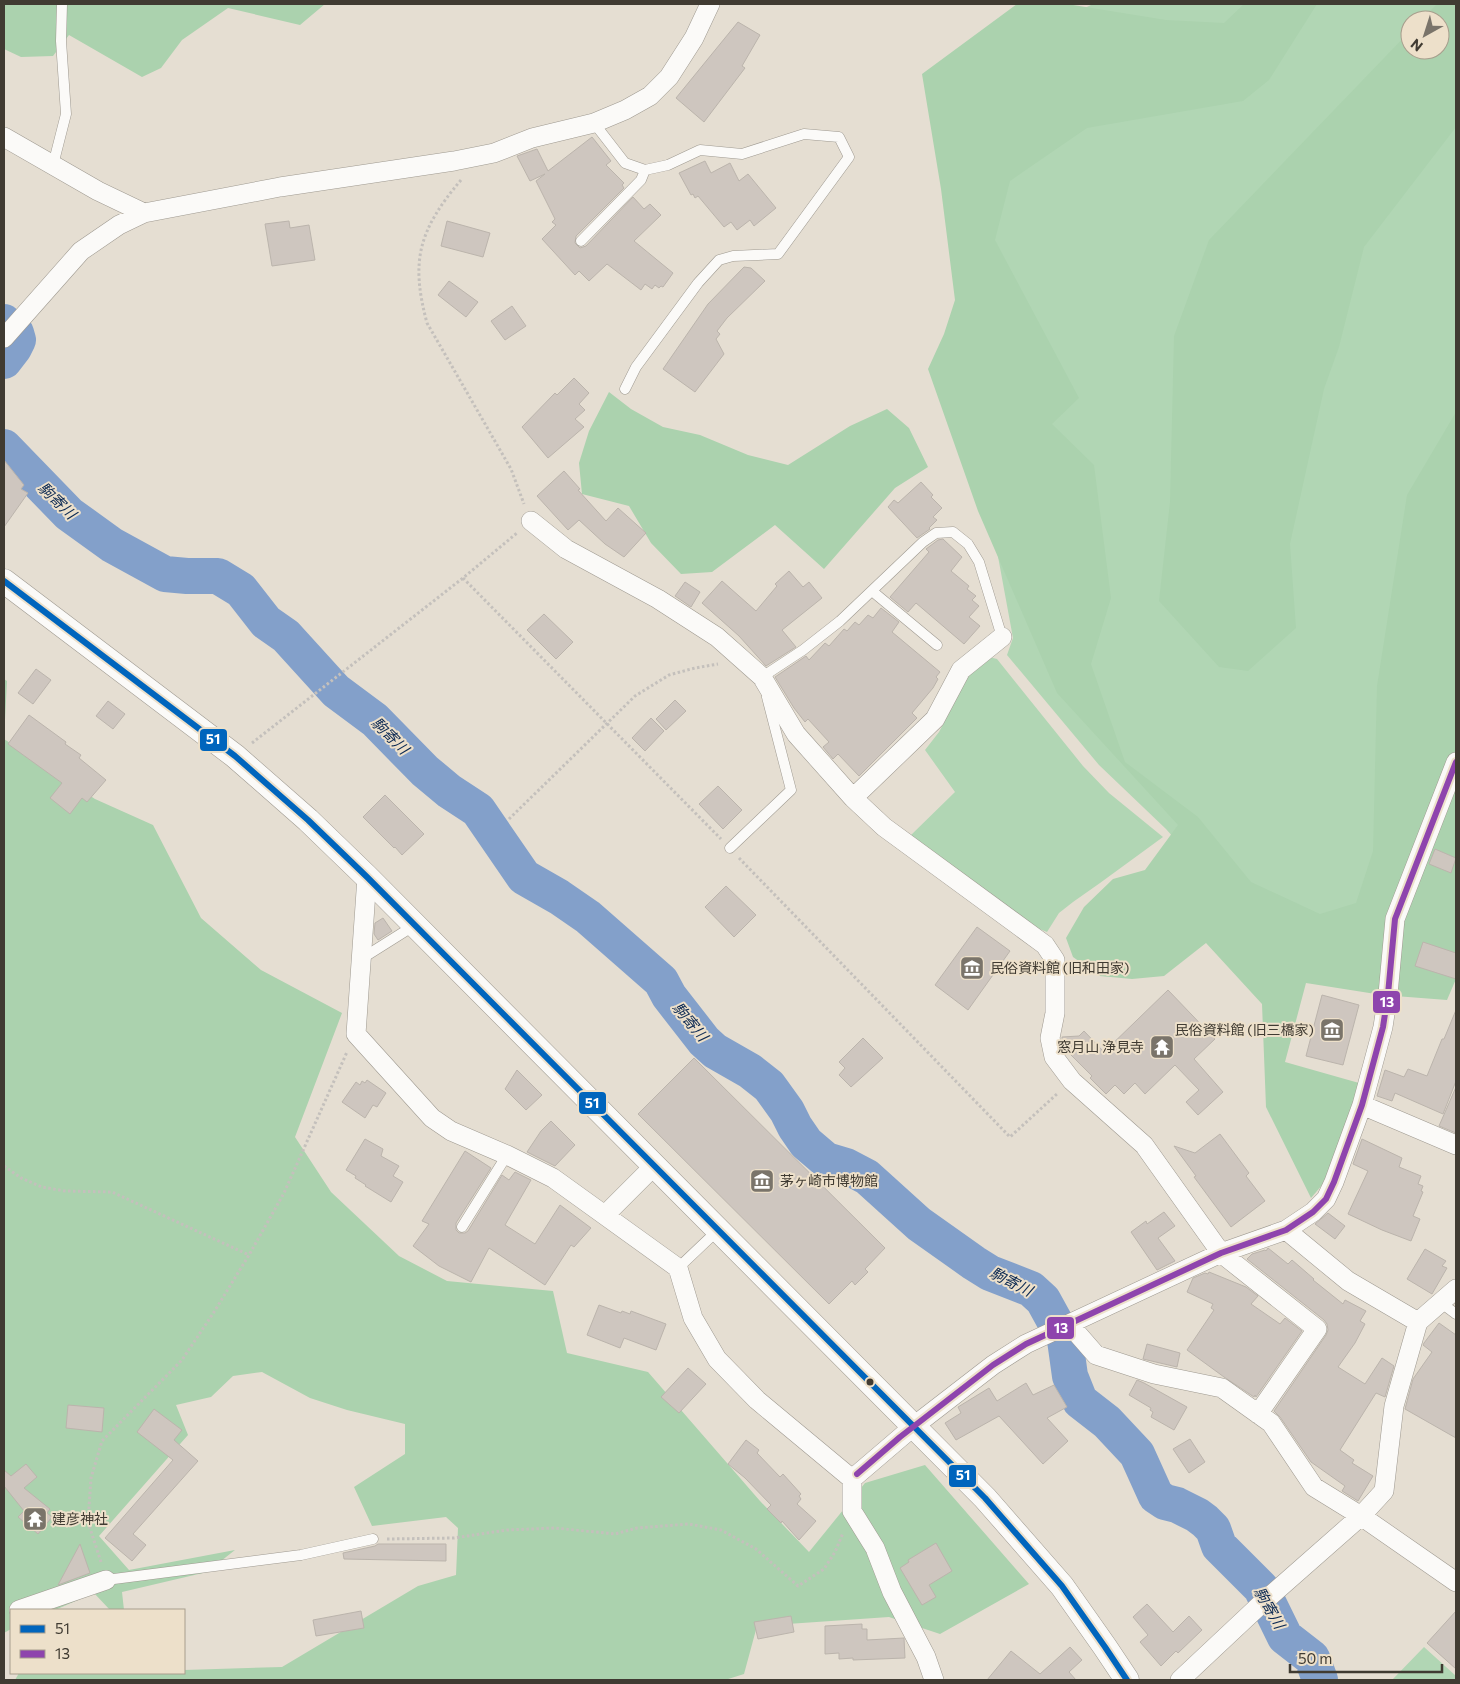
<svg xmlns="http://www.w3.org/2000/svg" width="1460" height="1684" viewBox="0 0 1460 1684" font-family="Commissioner,'Noto Sans JP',sans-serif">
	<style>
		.green { fill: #b1d6b4; fill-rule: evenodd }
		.forest { fill: #abd2ae }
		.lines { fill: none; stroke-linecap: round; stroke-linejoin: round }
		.river { stroke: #83a0ca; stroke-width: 36 }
		.building { fill: #cec6bf; stroke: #bbb4ac }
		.service-casing { stroke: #9e9990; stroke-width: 11 }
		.minor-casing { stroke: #9e9990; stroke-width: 20 }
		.tertiary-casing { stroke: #9e9990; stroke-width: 25 }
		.path { stroke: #c4c0bc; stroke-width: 3; stroke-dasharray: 2.5 2.5; stroke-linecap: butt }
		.service { stroke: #fbfaf8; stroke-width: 10 }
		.minor { stroke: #fbfaf8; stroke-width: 19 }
		.tertiary { stroke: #fbfaf8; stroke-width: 24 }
		.bus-1-casing { stroke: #ede0ca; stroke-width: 10 }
		.bus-2-casing { stroke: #ede0ca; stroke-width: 10 }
		.bus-1 { stroke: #0065bd; stroke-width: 6 }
		.bus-2 { stroke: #8e44ad; stroke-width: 6 }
		.bus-dot { fill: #403b32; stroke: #ede0ca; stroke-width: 2 }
		.labels { text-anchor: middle; stroke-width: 4; stroke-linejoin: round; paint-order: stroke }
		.poi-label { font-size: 14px; fill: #403b32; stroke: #ede0ca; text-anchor: start }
		.water-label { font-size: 15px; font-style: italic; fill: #0a2852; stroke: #ede0ca }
		.line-badge { stroke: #ede0ca; stroke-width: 2 }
		.badge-label { font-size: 14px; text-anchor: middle; font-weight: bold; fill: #fff }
	</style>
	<rect width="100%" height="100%" fill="#e5ded2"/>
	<!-- green -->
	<path class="green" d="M1093 4H1456V569L1371 953 1255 930 1166 829 1099 765 1007 655 1013 638 988 502 977 124 1034 33ZM1410 20H1440V50H1410Z
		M989 657 997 659 1083 766 1109 793 1163 837 1100 883 1073 902 1059 913 1047 932 1037 928 910 836 955 792 925 750 939 732 969 675Z
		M1424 1647 1456 1676V1680H1392Z"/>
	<!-- forest -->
	<path class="forest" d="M4 4H325L300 25 228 8 182 40 161 68 142 77 69 35 53 56 21 57 4 49Z
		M1017 4H1067L1166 20 1224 23 1244 4H1317L1269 80 1243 101 1087 128 1010 181 995 240 1079 398 1052 424 1094 465 1111 598 1091 664 1125 762 1198 817 1251 882 1320 914 1356 903 1373 851 1377 686 1407 495 1456 412V979L1447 1000 1382 995 1306 983 1285 1062 1359 1083 1328 1178 1311 1198 1266 1107 1262 1004 1206 943 1164 976 1132 979 1100 976 1073 957 1066 938 1084 907 1113 879 1145 870 1178 825 1057 693 978 511 928 369 944 334 955 300 941 189 922 74Z
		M1437 4H1456V127L1364 247 1339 347 1324 389 1290 544 1296 628 1248 671 1219 667 1159 601 1170 502 1174 336 1209 240 1410 31V50H1440V20H1421Z
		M609 392 631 409 663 427 700 435 748 455 788 465 850 426 887 409 909 428 928 467 895 488 824 569 775 525 712 572 681 574 651 543 629 506 582 494 579 463 589 431Z
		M4 679 7 681 4 739 95 799 153 825 201 918 261 970 342 1013 295 1137 331 1192 399 1256 447 1281 553 1291 567 1353 648 1372 760 1501 809 1552 865 1483 925 1465 1029 1584 940 1634 889 1617 757 1626 744 1674 725 1680H15L19 1673H184V1670L282 1667 418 1586 456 1575 458 1528 446 1517 372 1526 354 1487 405 1454V1424L347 1410 310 1398 262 1372 233 1376 211 1397 176 1405 188 1435 99 1536 129 1570 235 1550 207 1572 122 1592 124 1610H110L94 1593 55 1610H11V1629L4 1633Z"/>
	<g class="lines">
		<!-- river -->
		<path class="river" d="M4 322 16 333 18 340 14 348 4 361
			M4 447 69 514 112 545 165 574 187 576H218L241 590 266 622 286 636 336 691 375 720 425 771 449 791 478 810 524 877 559 897 588 917 661 981 669 996 704 1041 715 1051 750 1071 769 1086 787 1111 795 1127 806 1143 826 1160 846 1166 867 1177 919 1224 974 1263 990 1273 1031 1289 1043 1300 1065 1340 1070 1376 1080 1401 1107 1422 1137 1454 1156 1496 1165 1502 1177 1505 1197 1515 1205 1521 1213 1529 1219 1546 1261 1588 1285 1637 1312 1658 1320 1680"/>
	</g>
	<!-- building -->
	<path class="building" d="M738 22 760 35 742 66 745 68 704 122 676 98Z
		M592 137 611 161 606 165 624 183 622 185 624 188 576 236 575 243 580 248 586 246 633 197 644 209 650 204 661 215 634 241 673 273 663 287 661 286 659 288 655 285 652 289 645 284 641 290 607 264 589 281 579 271 575 275 542 239 556 225 552 222 555 219 536 181 545 174 530 181 517 156 537 149 548 171Z
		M705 161 711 173 730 163 739 181 748 174 776 208 754 226 750 220 737 230 731 222 724 227 698 196 695 198 693 194 691 195 679 173Z
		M289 221 290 228 309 225 315 260 272 266 265 224Z
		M447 221 490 233 483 257 441 246Z
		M744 267 751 268 765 281 727 318 717 331 720 334 716 339 724 354 695 392 663 369 708 304Z
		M449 281 478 302 466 317 438 295Z
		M512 306 526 326 505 340 491 321Z
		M574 378 589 393 579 404 585 410 575 419 584 427 548 458 522 427 555 393 557 395Z
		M4 460 24 485 21 489 28 493 4 527Z
		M564 471 580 489 578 490 606 521 618 508 646 533 624 557 605 544 579 520 568 530 537 496Z
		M921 482 933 495 931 497 942 508 933 517 937 520 929 528 930 529 917 538 888 507 894 500 898 503Z
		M943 539 962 557 951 571 969 586 967 589 976 596 972 600 979 606 969 617 980 626 964 644 916 603 908 612 890 597 929 552 926 549 938 540Z
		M789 571 803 587 809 582 822 598 782 630 796 647 766 666 739 636 702 603 722 581 756 611 777 586 775 584Z
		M685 582 700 592 691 607 675 596Z
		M881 608 899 622 892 632 940 672 936 677 938 679 933 688 912 713 917 718 859 776 838 754 833 759 823 747 829 742 808 719 805 722 794 708 775 677 806 656 809 660 825 643 829 646 844 629 847 631 855 622 859 625 868 615 873 618Z
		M544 614 573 642 556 659 527 630Z
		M36 669 51 680 33 704 18 693Z
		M675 700 686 711 666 730 656 719Z
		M108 701 125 714 113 729 96 716Z
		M29 715 66 742 65 744 81 755 79 758 106 780 87 802 82 798 70 814 50 798 62 783 8 744Z
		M651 718 664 731 645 751 632 738Z
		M718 786 742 810 723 829 699 804Z
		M385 795 424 834 402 855 395 847 394 848 363 817Z
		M1435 849 1456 858 1451 873 1429 864Z
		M726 886 756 915 734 937 705 907Z
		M383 918 392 931 378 940 374 934 375 923Z
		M977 927 1010 951 968 1010 935 985Z
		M1423 942 1456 953V979L1415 966Z
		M1168 990 1215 1039 1194 1059 1223 1092 1198 1115 1186 1102 1199 1090 1175 1065 1145 1094 1135 1083 1124 1094 1115 1085 1106 1094 1090 1078 1092 1076 1063 1047 1062 1037 1079 1036 1084 1031 1104 1052Z
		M1322 995 1359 1005 1343 1065 1306 1056Z
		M1456 1010V1081L1443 1114 1395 1093 1392 1101 1377 1096 1385 1070 1404 1077 1408 1069 1427 1076 1442 1039H1444Z
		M863 1038 883 1058 851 1087 839 1075 845 1068 839 1062Z
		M694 1058 885 1248 865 1269 868 1272 855 1285 852 1281 829 1304 638 1114Z
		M517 1070 542 1095 526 1110 505 1089Z
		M367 1080 386 1093 377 1107 373 1105 365 1118 342 1102 356 1082 360 1085 362 1081 365 1083Z
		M1456 1087V1133L1439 1126Z
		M551 1121 575 1145 555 1166 527 1152 541 1131Z
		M1220 1134 1249 1173 1246 1176 1265 1201 1231 1227 1194 1177 1196 1176 1174 1146 1195 1153Z
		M365 1139 383 1149 381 1156 399 1166 393 1176 403 1182 391 1202 365 1186 366 1185 355 1178 356 1176 346 1170Z
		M1362 1139 1402 1158 1399 1167 1421 1176 1418 1184 1423 1186 1421 1191 1423 1192 1413 1216 1420 1219 1411 1241 1382 1230 1348 1214 1368 1171 1353 1164Z
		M465 1151 491 1168 456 1223V1230L459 1233H465L468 1231 502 1175 509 1180 515 1172 531 1180 505 1225 535 1244 560 1205 591 1228 574 1247 571 1245 545 1285 489 1248 471 1282 439 1266 413 1246 429 1224 422 1221Z
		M1164 1212 1175 1226 1158 1238 1175 1261 1157 1270 1131 1232 1146 1221 1147 1224Z
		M1328 1213 1345 1226 1335 1239 1315 1224Z
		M1268 1248 1288 1264 1292 1260 1314 1279 1313 1280 1343 1304 1345 1300 1366 1311 1360 1321 1365 1324 1355 1343 1338 1367 1365 1384 1382 1358 1394 1366 1385 1397 1376 1393 1340 1450 1354 1460 1352 1463 1373 1476 1358 1501 1342 1491 1345 1486 1311 1462 1280 1417 1274 1411 1326 1335 1328 1330 1327 1324 1324 1320 1247 1259 1252 1254 1265 1250 1266 1251Z
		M1425 1249 1446 1261 1442 1266 1447 1268 1432 1294 1407 1279Z
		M1209 1272 1246 1287 1258 1296 1251 1304 1280 1324 1285 1318 1302 1331 1256 1397 1255 1395 1254 1397 1224 1377 1187 1350 1214 1310 1211 1308 1213 1304 1187 1292 1193 1278 1205 1273 1208 1274Z
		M599 1305 621 1313 622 1311 630 1314 631 1311 666 1324 656 1350 624 1338 620 1348 587 1335Z
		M1439 1323 1456 1335V1438L1405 1409 1413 1379 1432 1352 1423 1345 1424 1343Z
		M1147 1344 1180 1353 1177 1367 1143 1359Z
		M688 1368 706 1384 679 1413 661 1397Z
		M1137 1380 1144 1383 1187 1407 1174 1430 1151 1417 1153 1412 1150 1410 1151 1408 1129 1395Z
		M1026 1383 1033 1395 1054 1385 1067 1407 1047 1418 1068 1441 1043 1464 999 1416 956 1440 945 1423 961 1413 958 1407 989 1388 997 1401Z
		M68 1405 104 1408 102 1432 66 1428Z
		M154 1409 182 1430 174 1440 198 1461 133 1534 146 1545 132 1561 105 1538 173 1460 137 1432Z
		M1190 1439 1205 1462 1189 1473 1173 1449Z
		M746 1440 759 1450 757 1453 780 1477 783 1474 801 1494 799 1496 801 1499 797 1504 816 1521 799 1540 782 1521 781 1523 767 1509 771 1505 745 1478 728 1464Z
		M26 1464 37 1477 24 1488 50 1509 47 1513 52 1517 38 1534 18 1517 24 1511 4 1486V1470L11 1476Z
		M936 1543 952 1571 929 1585 936 1597 922 1605 900 1568 909 1562 908 1560Z
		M80 1544 90 1573 58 1585Z
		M378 1544H446V1561L344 1559 343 1553 375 1546Z
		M1147 1604 1173 1632 1189 1616 1202 1630 1178 1653 1176 1651 1161 1666 1140 1642 1148 1635 1133 1617Z
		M361 1611 364 1628 316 1636 313 1620Z
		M1456 1611V1669L1427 1643Z
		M791 1616 794 1632 758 1639 754 1622Z
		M862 1624V1629H867V1640L904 1638 905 1658 853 1660V1658L839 1659V1653L825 1654V1626Z
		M1070 1647 1082 1660 1069 1672 1076 1680H987L1011 1651 1040 1674Z"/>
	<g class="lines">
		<defs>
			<path id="service" d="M594 123 625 163 645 170 668 165 700 150 742 154 804 134 839 137 849 157 778 254 733 256 719 260 698 283 636 367 625 389
				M53 165 66 114 61 41 62 4
				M581 241 641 180 645 170
				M872 591 937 645
				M763 681 762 677 803 650 840 621 923 542 936 533 953 532 968 544 979 562 1002 637
				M730 848 791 790 767 697
				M361 959 415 925
				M462 1227 507 1155
				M678 1268 718 1230
				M1440 1302 1456 1314
				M106 1580 301 1555 373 1539"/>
			<path id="minor" d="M4 137 98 191 144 213
				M4 338 81 251 119 225 144 213 280 187 454 161 494 153 532 138 594 123 625 110 650 96 669 77 694 38 710 4
				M531 521 566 549 658 599 717 637 762 677 796 734 853 798 884 827 1045 945 1055 960V1013L1050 1038 1054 1057 1072 1081 1144 1145 1221 1253 1317 1329 1258 1414
				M853 798 935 719 961 670 1002 637
				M367 877 356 1034 432 1118 451 1131 507 1155 553 1178 678 1268 693 1318 717 1359 757 1400 852 1479V1511L875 1548 892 1592 926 1657 934 1680
				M1362 1105 1456 1145
				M605 1215 655 1165
				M1418 1322 1456 1289
				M1069 1324 1096 1355 1154 1374 1222 1388 1271 1423 1314 1487 1361 1516 1456 1582
				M852 1479 914 1426 993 1365 1026 1344 1221 1253 1286 1230 1313 1212 1326 1199 1334 1182 1362 1105 1383 1027 1388 994 1395 919 1456 762
				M19 1610 106 1580
				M1180 1680 1261 1604 1361 1516 1384 1491 1394 1406 1418 1322 1348 1281 1286 1230"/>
			<path id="tertiary" d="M4 581 235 756 308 820 367 877 985 1498 1062 1586 1105 1647 1127 1680"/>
		</defs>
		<!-- service casing -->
		<use href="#service" class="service-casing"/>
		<!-- minor casing -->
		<use href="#minor" class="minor-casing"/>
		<!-- tertiary casing -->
		<use href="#tertiary" class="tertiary-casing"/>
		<!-- path -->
		<path class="path" d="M461 180C419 230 410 260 427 323L511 469 524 504
			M463 578 721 839
			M252 743 463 578 517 533
			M509 819 635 696 669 675 695 668 718 664
			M739 858 1010 1137 1058 1093
			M4 1166 21 1178 42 1187 65 1191 112 1192 249 1255
			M387 1539 454 1538 507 1530 555 1528 615 1534 637 1528 689 1524 721 1530 756 1549 798 1586 824 1569 835 1552 843 1533
			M101 1562 88 1522 91 1478 102 1441 182 1360 214 1312 249 1255 284 1193 347 1052"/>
		<!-- service -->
		<use href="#service" class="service"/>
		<!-- minor -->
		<use href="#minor" class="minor"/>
		<!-- tertiary -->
		<use href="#tertiary" class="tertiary"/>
		<defs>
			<path id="bus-1" d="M4 581 235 756 308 820 367 877 985 1498 1062 1586 1105 1647 1127 1680"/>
			<path id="bus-2" d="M857 1474 900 1437 993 1365 1026 1344 1221 1253 1286 1230 1313 1212 1326 1199 1334 1182 1362 1105 1383 1027 1388 994 1395 919 1456 762"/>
		</defs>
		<!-- bus-1 casing -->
		<use href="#bus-1" class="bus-1-casing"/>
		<!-- bus-2 casing -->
		<use href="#bus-2" class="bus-2-casing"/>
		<!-- bus-1 -->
		<use href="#bus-1" class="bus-1"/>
		<!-- bus-2 -->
		<use href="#bus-2" class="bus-2"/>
	</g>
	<!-- icons -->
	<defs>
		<symbol id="museum-square" viewBox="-11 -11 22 22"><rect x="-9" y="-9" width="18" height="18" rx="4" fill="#7a746a" stroke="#ede0ca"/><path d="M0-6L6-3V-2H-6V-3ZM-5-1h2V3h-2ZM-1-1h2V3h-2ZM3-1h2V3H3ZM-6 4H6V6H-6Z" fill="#fff"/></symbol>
		<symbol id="temple-square" viewBox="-11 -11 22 22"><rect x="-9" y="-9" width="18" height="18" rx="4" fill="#7a746a" stroke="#ede0ca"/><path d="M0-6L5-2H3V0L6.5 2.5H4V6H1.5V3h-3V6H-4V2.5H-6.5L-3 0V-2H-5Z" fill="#fff"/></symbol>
	</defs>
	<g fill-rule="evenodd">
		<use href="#museum-square" x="958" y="954" width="28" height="28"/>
		<use href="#museum-square" x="1318" y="1016" width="28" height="28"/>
		<use href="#temple-square" x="1148" y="1033" width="28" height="28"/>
		<use href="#museum-square" x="748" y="1167" width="28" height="28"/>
		<use href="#temple-square" x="21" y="1505" width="28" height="28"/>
	</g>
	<!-- markers -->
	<circle class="bus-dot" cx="870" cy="1382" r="4.5"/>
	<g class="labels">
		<!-- poi labels -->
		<g class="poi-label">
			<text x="990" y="973">民俗資料館 (旧和田家)</text>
			<text x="1314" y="1035" text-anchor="end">民俗資料館 (旧三橋家)</text>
			<text x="1144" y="1052" text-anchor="end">窓月山 浄見寺</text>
			<text x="780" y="1186">茅ヶ崎市博物館</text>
			<text x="52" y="1524">建彦神社</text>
		</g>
		<!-- water labels -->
		<g class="water-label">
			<text transform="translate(57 501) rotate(44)" y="5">駒寄川</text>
			<text transform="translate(390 736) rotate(45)" y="5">駒寄川</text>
			<text transform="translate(690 1022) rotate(50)" y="5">駒寄川</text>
			<text transform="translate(1011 1282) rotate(27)" y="5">駒寄川</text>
			<text transform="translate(1269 1608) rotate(60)" y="5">駒寄川</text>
		</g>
	</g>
	<g class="line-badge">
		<rect x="199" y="728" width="29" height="24" rx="5" fill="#0065bd"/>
		<rect x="1372" y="990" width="29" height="24" rx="5" fill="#8e44ad"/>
		<rect x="578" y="1091" width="29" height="24" rx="5" fill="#0065bd"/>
		<rect x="1046" y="1316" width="29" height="24" rx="5" fill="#8e44ad"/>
		<rect x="948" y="1464" width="29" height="24" rx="5" fill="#0065bd"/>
	</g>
	<g class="badge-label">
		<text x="213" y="744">51</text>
		<text x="1387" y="1007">13</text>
		<text x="592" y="1108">51</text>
		<text x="1061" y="1333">13</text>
		<text x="963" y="1480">51</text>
	</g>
	<!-- border -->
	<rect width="1460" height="1684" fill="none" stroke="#403b32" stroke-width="10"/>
	<!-- legend -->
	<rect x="10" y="1609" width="175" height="65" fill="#ede0ca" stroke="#a89e8d"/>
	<rect x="20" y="1625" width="25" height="8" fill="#0065bd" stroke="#a89e8d"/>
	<text x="55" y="1634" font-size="15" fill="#403b32">51</text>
	<rect x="20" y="1650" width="25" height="8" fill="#8e44ad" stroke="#a89e8d"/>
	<text x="55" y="1659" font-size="15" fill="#403b32">13</text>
	<!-- north arrow -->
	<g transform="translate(1425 35) rotate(219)"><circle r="24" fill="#ede0ca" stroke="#a89e8d"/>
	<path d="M0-4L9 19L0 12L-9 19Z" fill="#7a746a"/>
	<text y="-8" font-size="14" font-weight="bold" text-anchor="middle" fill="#403b32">N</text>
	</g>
	<!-- scale -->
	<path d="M1290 1664v8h152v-8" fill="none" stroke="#403b32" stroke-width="2.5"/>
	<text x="1298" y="1664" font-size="15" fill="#403b32" stroke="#ede0ca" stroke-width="4" paint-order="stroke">50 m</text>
</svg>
